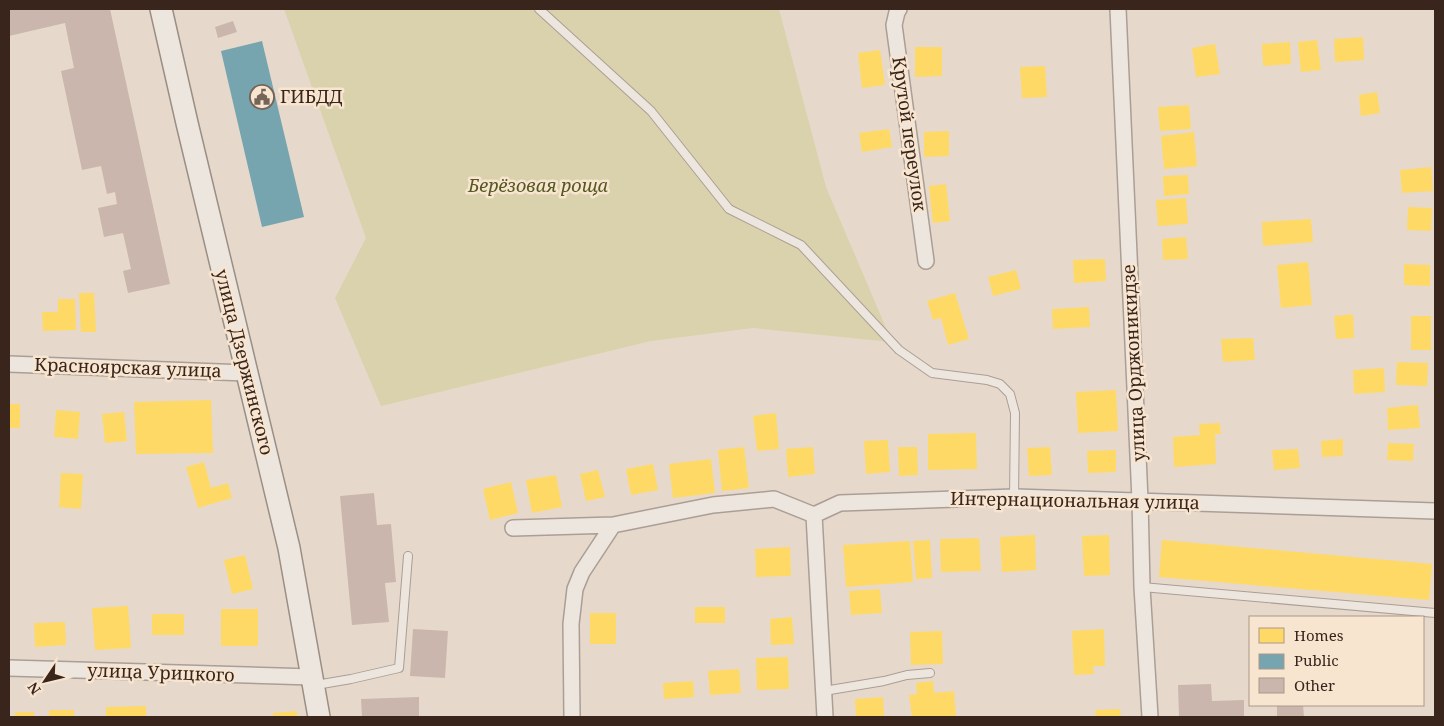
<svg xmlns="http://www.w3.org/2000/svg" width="1444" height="726" viewBox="0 0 1444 726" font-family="'Noto Serif',serif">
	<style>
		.green { fill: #dad2ac }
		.homes { fill: #ffd966 }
		.public { fill: #76a5af }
		.building { fill: #cab6ac }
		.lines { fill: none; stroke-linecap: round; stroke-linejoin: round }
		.lane-casing { stroke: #ab9e95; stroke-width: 10 }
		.street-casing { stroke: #ab9e95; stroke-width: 18 }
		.secondary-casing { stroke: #9b8e84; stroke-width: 24 }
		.lane { stroke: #ede6de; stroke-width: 8 }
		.street { stroke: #ede6de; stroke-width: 15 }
		.secondary { stroke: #ede6de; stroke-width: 21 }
		.labels { text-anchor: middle; stroke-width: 5; stroke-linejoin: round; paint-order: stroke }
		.poi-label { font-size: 18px; fill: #3a251c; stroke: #f8e5d0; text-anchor: start }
		.street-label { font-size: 18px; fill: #3a251c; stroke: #f8e5d0 }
		.park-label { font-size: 18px; font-style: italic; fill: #555821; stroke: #f8e5d0 }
	</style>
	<rect width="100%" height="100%" fill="#e6d9cb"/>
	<!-- green -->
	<path class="green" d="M284 9H779L826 187 892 342 753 328 651 341 381 406 335 298 366 238Z"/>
	<!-- homes -->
	<path class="homes" d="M1363 37 1364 60 1335 62 1334 39Z
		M1317 40 1321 70 1301 72 1298 42Z
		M1290 42 1291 64 1263 66 1262 44Z
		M1215 44 1220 74 1196 77 1192 48Z
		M915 47H942V76L915 77Z
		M880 50 885 85 862 88 858 53Z
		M1045 66 1047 97 1022 98 1020 67Z
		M1377 92 1380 113 1361 116 1359 95Z
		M1189 105 1191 129 1160 131 1158 107Z
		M889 129 892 147 862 152 859 133Z
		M949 131V156L924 157V132Z
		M1194 132 1197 166 1164 169 1161 136Z
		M1431 167 1433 191 1402 193 1400 170Z
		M1188 175 1189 194 1164 196 1163 176Z
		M946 184 950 221 933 223 929 186Z
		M1186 198 1188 224 1158 226 1156 200Z
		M1408 207 1432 208 1431 231 1407 230Z
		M1311 219 1313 242 1263 246 1262 222Z
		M1186 237 1188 259 1163 260 1162 239Z
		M1105 259 1106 281 1074 283 1073 260Z
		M1308 262 1312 305 1281 308 1277 265Z
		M1404 264 1430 265V286L1404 285Z
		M1016 270 1021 289 993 296 988 277Z
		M79 293H94L96 332H81Z
		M955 293 969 339 948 345 941 318 933 320 927 301Z
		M58 299H75L76 330 43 331 42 312H58Z
		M1089 307 1090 327 1053 329 1052 309Z
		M1353 314 1354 338 1336 339 1334 316Z
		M1411 316H1431V350H1411Z
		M1253 338 1255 360 1223 362 1221 339Z
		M1397 362 1428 363 1427 386 1396 385Z
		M1384 368 1385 392 1354 394 1353 370Z
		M1116 390 1118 431 1078 433 1076 392Z
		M211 400 213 453 136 454 134 402Z
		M9 404H20V428H9Z
		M1418 405 1420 428 1388 430 1387 408Z
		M56 410 80 412 78 439 54 437Z
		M124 412 127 441 105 443 102 414Z
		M776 413 779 449 757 451 753 416Z
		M1220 423 1221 434H1215L1216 464 1174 467 1173 437 1200 435 1199 424Z
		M976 433 977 469 928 470V434Z
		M1343 439V456L1322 457 1321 441Z
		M888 440 890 472 866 474 864 441Z
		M1388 443 1414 444 1413 461 1387 460Z
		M744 447 749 488 722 491 718 450Z
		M813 447 815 474 788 477 786 449Z
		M898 447H917L918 475 899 476Z
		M1050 447 1052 475 1029 476 1027 448Z
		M1298 449 1300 468 1274 470 1272 450Z
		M1116 450V472L1088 473 1087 451Z
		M711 459 715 493 673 498 669 464Z
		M204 462 211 488 228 483 232 498 198 508 186 467Z
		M653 464 658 490 631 495 626 469Z
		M598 470 605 497 586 501 580 474Z
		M61 473 83 474 81 509 59 507Z
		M556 475 562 507 532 513 526 480Z
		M511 482 518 513 490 520 483 489Z
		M1035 535 1036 570 1002 572 1000 537Z
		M1109 535 1110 575 1084 576 1082 536Z
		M979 538 981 571 941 572 940 539Z
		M930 540 932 578 916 579 913 541Z
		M1162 540 1432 564 1429 600 1159 577Z
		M910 541 913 582 846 587 843 545Z
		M790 547 791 576 756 577 755 549Z
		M245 555 253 589 232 594 224 560Z
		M880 589 882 613 851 615 849 591Z
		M128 606 131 648 95 650 92 608Z
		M695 607H725V623H695Z
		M221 609H258V646H221Z
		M590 613H616V644H590Z
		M152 614H184V635H152Z
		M792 617 794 644 771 645 770 619Z
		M65 622 66 645 35 647 34 623Z
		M1104 629 1105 666H1093L1094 674 1074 675 1072 631Z
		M942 631 943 664 911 665 910 632Z
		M788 657 789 689 757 690 756 658Z
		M739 669 741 693 710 695 708 671Z
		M693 681 694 697 664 699 663 683Z
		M933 681 934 693 954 691 956 717H912L909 695 917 694 916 683Z
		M883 697 884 717H856L855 699Z
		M146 706V717H106V707Z
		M1120 709 1121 717H1096L1095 710Z
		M49 710H74V717H49Z
		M297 711V717H273V713Z
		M15 712H34V717H15Z"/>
	<!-- public -->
	<path class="public" d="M262 41 304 217 262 227 221 51Z"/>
	<!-- building -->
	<path class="building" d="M9 9H110L170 284 128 293 123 271 131 269 123 233 104 237 98 208 117 204 115 192 107 194 101 166 82 170 61 71 74 68 65 23 9 36Z
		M233 21 237 32 218 38 215 27Z
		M374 493 377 525 391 524 396 582 385 583 389 622 352 625 340 496Z
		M413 629 448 631 445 678 410 676Z
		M1211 684 1212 701 1244 700V717H1179L1178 685Z
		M419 697V717H362L361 699Z
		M1277 705H1303L1304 717H1277Z"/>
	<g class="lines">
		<defs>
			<path id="lane" d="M539 9 651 111 729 209 801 245 899 350 932 373 987 380 1000 384 1010 394 1015 413 1014 497
				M1142 587 1435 613
				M316 685 351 679 399 668 408 556
				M824 691 884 681 907 675 930 673"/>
			<path id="street" d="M899 9 897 12 894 25 926 261
				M1118 9 1140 500 1142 587 1150 717
				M9 364 246 373
				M814 515 825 717
				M513 528 613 525 713 505 774 499 814 515 840 503 1014 497 1435 511
				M9 668 312 677
				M572 717 571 624 575 589 582 572 613 525"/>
			<path id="secondary" d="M161 9 187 123 289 548 319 717"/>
		</defs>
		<!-- lane casing -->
		<use href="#lane" class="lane-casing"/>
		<!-- street casing -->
		<use href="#street" class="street-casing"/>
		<!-- secondary casing -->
		<use href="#secondary" class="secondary-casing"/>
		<!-- lane -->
		<use href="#lane" class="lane"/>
		<!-- street -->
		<use href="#street" class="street"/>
		<!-- secondary -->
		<use href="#secondary" class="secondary"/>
	</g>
	<!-- icons -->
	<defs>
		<symbol id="civic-ring" viewBox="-11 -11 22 22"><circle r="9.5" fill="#f8e5d0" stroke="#766459" stroke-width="1.5"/><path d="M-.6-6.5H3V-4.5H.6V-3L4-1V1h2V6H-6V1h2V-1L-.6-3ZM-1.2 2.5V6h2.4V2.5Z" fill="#766459"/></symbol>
	</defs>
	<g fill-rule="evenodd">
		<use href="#civic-ring" x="248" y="83" width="28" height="28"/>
	</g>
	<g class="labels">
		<!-- poi labels -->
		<g class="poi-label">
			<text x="280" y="103">ГИБДД</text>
		</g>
		<!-- street labels -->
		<g class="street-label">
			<text transform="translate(909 134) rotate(82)" y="6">Крутой переулок</text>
			<text transform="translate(244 362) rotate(76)" y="6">улица Дзержинского</text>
			<text transform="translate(1134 363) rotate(-93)" y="6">улица Орджоникидзе</text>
			<text transform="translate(128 368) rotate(2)" y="6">Красноярская улица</text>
			<text transform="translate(1075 501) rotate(1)" y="6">Интернациональная улица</text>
			<text transform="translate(161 673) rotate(2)" y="6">улица Урицкого</text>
		</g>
		<!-- park labels -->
		<g class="park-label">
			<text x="538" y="192">Берёзовая роща</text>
		</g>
	</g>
	<!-- border -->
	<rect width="1444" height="726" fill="none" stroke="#3a251c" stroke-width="20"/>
	<!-- legend -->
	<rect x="1249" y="616" width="175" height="90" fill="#f8e5d0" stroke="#ac9888"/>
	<rect x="1259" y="628" width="25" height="15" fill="#ffd966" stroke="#ac9888"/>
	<text x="1294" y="641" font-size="15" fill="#3a251c">Homes</text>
	<rect x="1259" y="654" width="25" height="15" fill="#76a5af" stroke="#ac9888"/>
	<text x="1294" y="666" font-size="15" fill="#3a251c">Public</text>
	<rect x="1259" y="678" width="25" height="15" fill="#cab6ac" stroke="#ac9888"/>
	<text x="1294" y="691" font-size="15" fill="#3a251c">Other</text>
	<!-- north arrow -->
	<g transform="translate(45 681) rotate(235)" stroke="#f8e5d0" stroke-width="4" paint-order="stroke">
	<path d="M0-4L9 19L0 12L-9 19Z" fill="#3a251c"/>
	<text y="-8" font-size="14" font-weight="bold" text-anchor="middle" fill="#3a251c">N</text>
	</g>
</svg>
